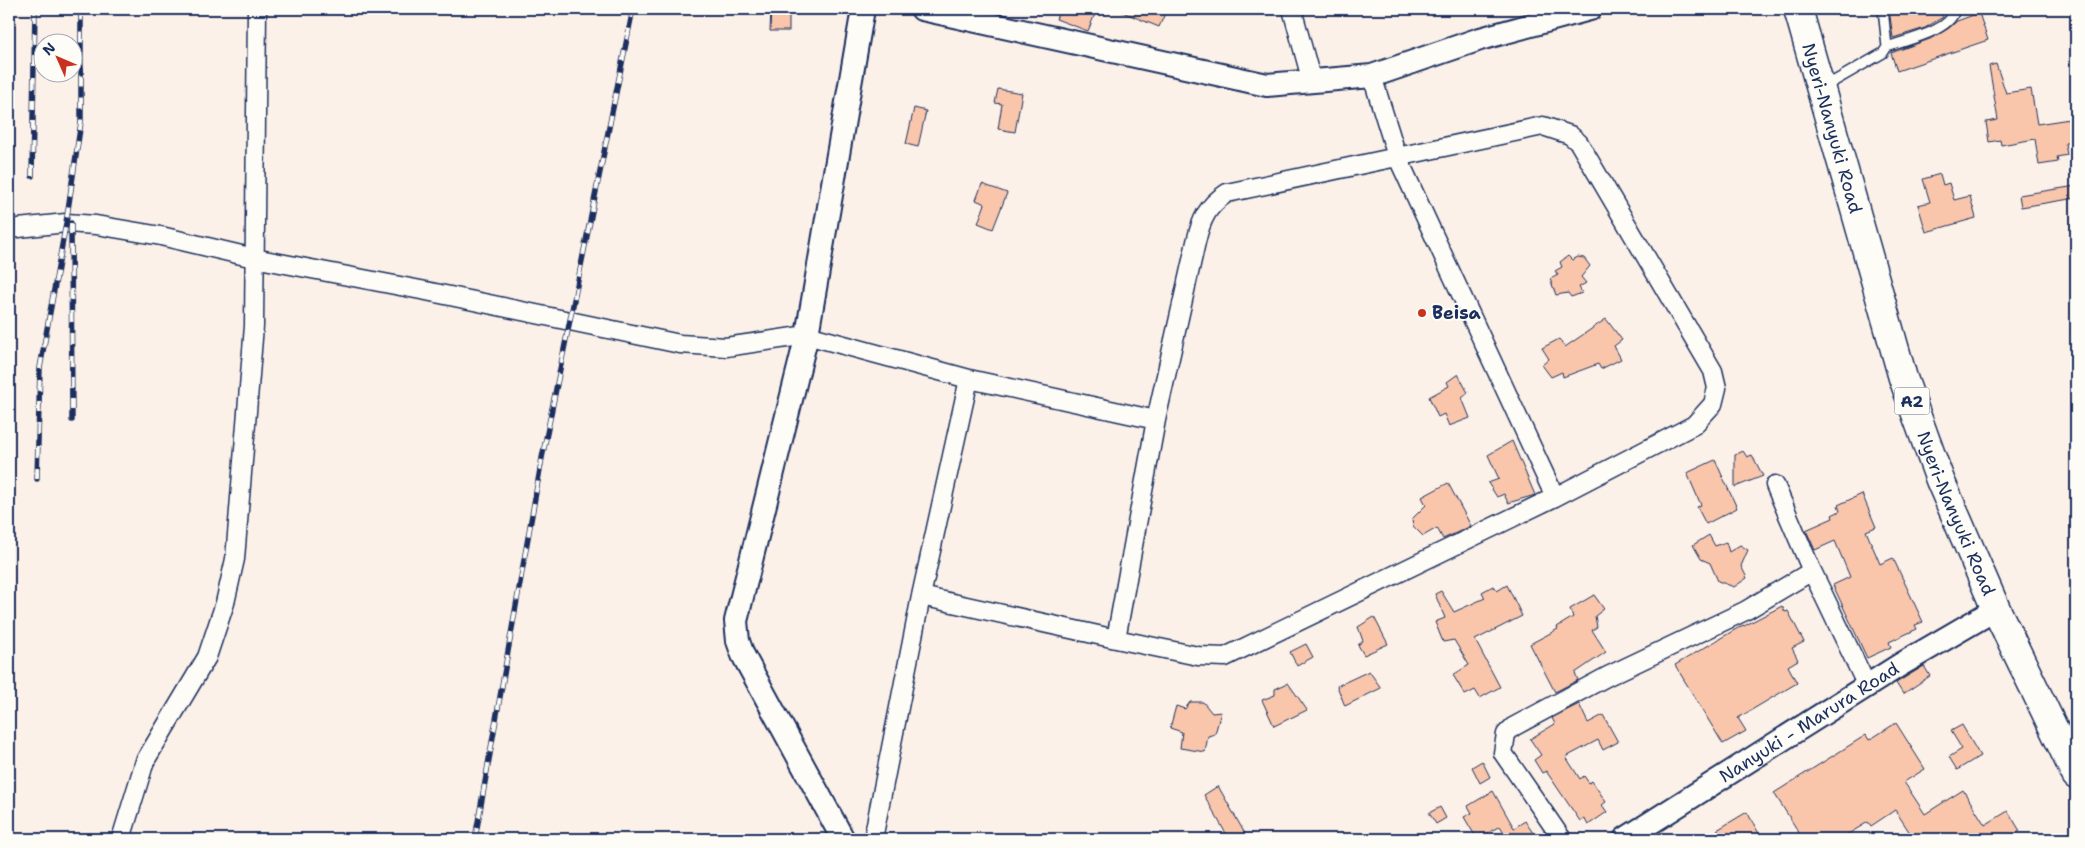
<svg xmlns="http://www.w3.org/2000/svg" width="2085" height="848" viewBox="0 0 2085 848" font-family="'Shantell Sans',sans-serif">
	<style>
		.building { fill: #fac6ab; stroke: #1b2f5e }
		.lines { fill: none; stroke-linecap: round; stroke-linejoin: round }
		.service-casing { stroke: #1b2f5e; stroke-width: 12 }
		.minor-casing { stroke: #1b2f5e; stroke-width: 21 }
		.tertiary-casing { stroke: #1b2f5e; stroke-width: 26 }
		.trunk-casing { stroke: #1b2f5e; stroke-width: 31 }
		.service { stroke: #fdfcf7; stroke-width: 9 }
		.minor { stroke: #fdfcf7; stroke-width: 18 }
		.tertiary { stroke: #fdfcf7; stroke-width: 22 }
		.trunk { stroke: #fdfcf7; stroke-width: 28 }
		.rail-casing { stroke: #1b2f5e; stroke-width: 5.5 }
		.rail { stroke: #fdfcf7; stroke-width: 4; stroke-dasharray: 11; stroke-linecap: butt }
		.poi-dot { fill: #c8321e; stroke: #fdfcf7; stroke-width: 2 }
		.labels { text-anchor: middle; stroke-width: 4; stroke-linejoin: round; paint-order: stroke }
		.shield { fill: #fdfcf7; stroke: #5f6c8c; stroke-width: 1 }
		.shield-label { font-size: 16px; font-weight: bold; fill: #1b2f5e }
		.street-label { font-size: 18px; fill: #1b2f5e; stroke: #fdfcf7 }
		.poi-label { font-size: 18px; font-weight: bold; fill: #1b2f5e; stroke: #fdfcf7; text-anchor: start }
	</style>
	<rect width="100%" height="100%" fill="#fcf1e8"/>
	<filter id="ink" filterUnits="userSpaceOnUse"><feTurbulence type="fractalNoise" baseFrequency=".02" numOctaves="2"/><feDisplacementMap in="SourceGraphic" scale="10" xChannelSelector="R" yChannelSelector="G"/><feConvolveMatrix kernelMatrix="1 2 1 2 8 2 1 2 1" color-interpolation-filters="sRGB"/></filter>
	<g filter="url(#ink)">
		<!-- building -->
		<path class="building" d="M771 9 789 10V31H770Z
			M1060 9H1097L1088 31 1056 19Z
			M1115 9H1167L1159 27Z
			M1889 9H1942L1943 17 1925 28 1893 38Z
			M1979 13 1988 40 1897 71 1891 53 1930 39 1949 28 1957 21Z
			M1996 64 2006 93 2031 89 2037 124 2076 118V142L2065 143 2067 155 2057 157 2058 162 2039 165 2035 139 2001 145 2000 140 1989 142 1986 122 1998 120 1989 66Z
			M998 89 1022 93 1015 132 998 129 1002 104 995 103Z
			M914 108 926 111 918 147 906 144Z
			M1940 174 1943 185 1949 183 1954 200 1970 196 1976 218 1926 232 1918 205 1930 202 1923 179Z
			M982 184 1007 193 993 229 978 223 985 204 976 200Z
			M2076 186V198L2021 207 2019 195Z
			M1568 256 1572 260 1578 257 1584 258 1590 266 1581 277 1586 283 1579 287 1582 293 1571 297 1568 293 1556 295 1550 279 1558 275 1555 271 1562 267 1560 262Z
			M1606 319 1622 340 1614 346 1621 359 1601 369 1598 364 1563 377 1562 372 1551 377 1542 365 1549 359 1542 348 1559 339 1565 347Z
			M1458 374 1468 393 1462 398 1470 418 1449 426 1444 414 1438 417 1429 397 1449 386 1447 382Z
			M1512 441 1535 495 1508 503 1504 494 1497 497 1488 483 1499 479 1488 455Z
			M1743 451 1747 457 1752 455 1763 476 1735 487V455Z
			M1715 460 1737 508 1706 524 1697 507 1701 505 1687 473Z
			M1448 483 1471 526 1443 539 1437 528 1423 536 1413 526 1412 519 1426 505 1422 497Z
			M1862 494 1876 527 1866 531 1880 564 1893 558 1923 622 1915 625 1917 629 1889 642 1891 647 1867 658 1833 585 1850 577 1835 541 1815 550 1806 530 1833 518 1832 515 1840 511 1838 505Z
			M1709 535 1715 546 1726 542 1729 552 1740 545 1748 550 1741 566 1747 578 1734 587 1718 581 1710 563 1701 559 1693 545Z
			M1507 585 1522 616 1475 640 1500 687 1480 698 1475 690 1465 695 1453 675 1469 665 1454 640 1443 642 1435 622 1445 618 1435 594 1441 591 1454 612 1485 598 1482 592 1493 586 1497 591Z
			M1594 595 1604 609 1595 616 1597 627 1592 630 1606 652 1575 673 1578 680 1555 692 1530 644 1558 629 1557 627 1573 617 1570 609Z
			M1782 606 1785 612 1788 611 1804 642 1792 648 1798 660 1788 666 1797 683 1738 718 1746 731 1723 744 1675 665 1743 625 1744 626Z
			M1374 617 1388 644 1364 655 1358 645 1363 641 1358 627Z
			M1306 644 1313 657 1297 666 1290 652Z
			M1924 666 1930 676 1903 694 1896 683Z
			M1369 671 1381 688 1345 706 1337 686Z
			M1288 683 1307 710 1274 726 1262 700 1275 695V689Z
			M1190 702H1203L1212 713 1221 712 1215 734 1208 736 1205 752 1180 748 1182 732 1170 728 1176 706 1185 709Z
			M1579 704 1588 723 1603 715 1618 742 1603 750 1598 740 1566 757 1580 779 1584 776 1589 783 1592 781 1606 802 1602 805 1607 812 1588 825 1584 818 1580 821 1546 771 1542 773 1534 760 1541 755 1530 739 1555 724 1552 718Z
			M1896 723 1925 769 1904 782 1925 814 1963 790 1985 825 2008 811 2020 831 2006 839H1914L1895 810 1871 826 1868 822 1840 839H1803L1774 793 1866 735 1869 740Z
			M1962 725 1980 756 1957 770 1949 757 1962 749 1951 731Z
			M1482 761 1490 777 1480 783 1472 767Z
			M1218 786 1248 839H1229L1204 795Z
			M1493 791 1514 828 1525 821 1537 839H1496L1505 834 1500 826 1477 839 1464 817 1472 813 1468 806Z
			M1440 807 1446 818 1436 824 1429 813Z
			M1747 812 1762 839H1723L1717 830Z"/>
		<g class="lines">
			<defs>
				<path id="service" d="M1887 47C1906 40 1952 31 1955 9
					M1824 87 1883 53 1887 47 1883 9"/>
				<path id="minor" d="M1292 9 1312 82
					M1372 76 1397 156 1555 497
					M9 229 66 223 96 225 161 236 254 258 426 291 680 344 726 347 807 335 969 379 1156 420
					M1775 485 1812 571 1867 686
					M921 596 1116 639 1198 656 1225 657 1555 497 1694 425 1713 404 1717 388 1713 371 1579 143 1570 135 1543 126 1227 193C1207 206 1201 220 1196 242L1156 420 1116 639
					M121 839 145 761 207 657 225 603 235 559 254 326 257 9
					M873 839 921 596 969 379
					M1562 839 1503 753 1506 734 1513 727 1608 676 1745 611 1812 571"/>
				<g id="tertiary">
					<path d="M922 9 1267 85 1372 76 1480 39 1590 9"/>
					<path d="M843 839 743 655 738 641 736 621 807 335 863 9"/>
					<path id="s1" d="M1625 839 1900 665 1996 609"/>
				</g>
				<g id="trunk">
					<path id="s2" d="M1798 9 1903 378 1940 480 1996 609 2076 775"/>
				</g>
			</defs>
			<!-- service casing -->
			<use href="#service" class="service-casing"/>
			<!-- minor casing -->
			<use href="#minor" class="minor-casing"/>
			<!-- tertiary casing -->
			<use href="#tertiary" class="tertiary-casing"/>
			<!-- trunk casing -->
			<use href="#trunk" class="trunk-casing"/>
			<!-- service -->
			<use href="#service" class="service"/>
			<!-- minor -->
			<use href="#minor" class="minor"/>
			<!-- tertiary -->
			<use href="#tertiary" class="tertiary"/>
			<!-- trunk -->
			<use href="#trunk" class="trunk"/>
			<defs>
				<path id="rail" d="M32 176 35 9
					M71 223 72 420
					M37 479 40 368 66 223 81 122V9
					M475 839 542 458 633 9"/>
			</defs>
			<!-- rail casing -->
			<use href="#rail" class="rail-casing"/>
			<!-- rail -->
			<use href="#rail" class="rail"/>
		</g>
	</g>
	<!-- markers -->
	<circle class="poi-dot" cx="1422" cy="313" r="5"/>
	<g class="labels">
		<!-- shield labels -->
		<rect class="shield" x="1894.5" y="387.5" width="35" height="27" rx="4"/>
		<g class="shield-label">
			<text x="1912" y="407">A2</text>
		</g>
		<!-- street labels -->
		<g class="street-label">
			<text dy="6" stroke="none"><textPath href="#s2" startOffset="124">Nyeri-Nanyuki Road</textPath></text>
			<text dy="6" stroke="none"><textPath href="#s2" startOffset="529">Nyeri-Nanyuki Road</textPath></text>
			<text dy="6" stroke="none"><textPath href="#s1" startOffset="218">Nanyuki - Marura Road</textPath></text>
		</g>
		<!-- poi labels -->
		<g class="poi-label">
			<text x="1432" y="319">Beisa</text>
		</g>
	</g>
	<!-- margin -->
	<rect width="2085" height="848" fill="none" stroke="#fdfcf7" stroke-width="30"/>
	<rect x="15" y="15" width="2055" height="818" fill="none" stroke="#1b2f5e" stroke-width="2" filter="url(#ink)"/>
	<!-- north arrow -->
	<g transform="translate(58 58) rotate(315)"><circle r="24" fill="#fdfcf7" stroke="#a3aaba"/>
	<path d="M0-4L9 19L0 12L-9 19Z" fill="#c8321e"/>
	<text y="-8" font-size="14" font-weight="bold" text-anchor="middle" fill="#1b2f5e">N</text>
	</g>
</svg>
